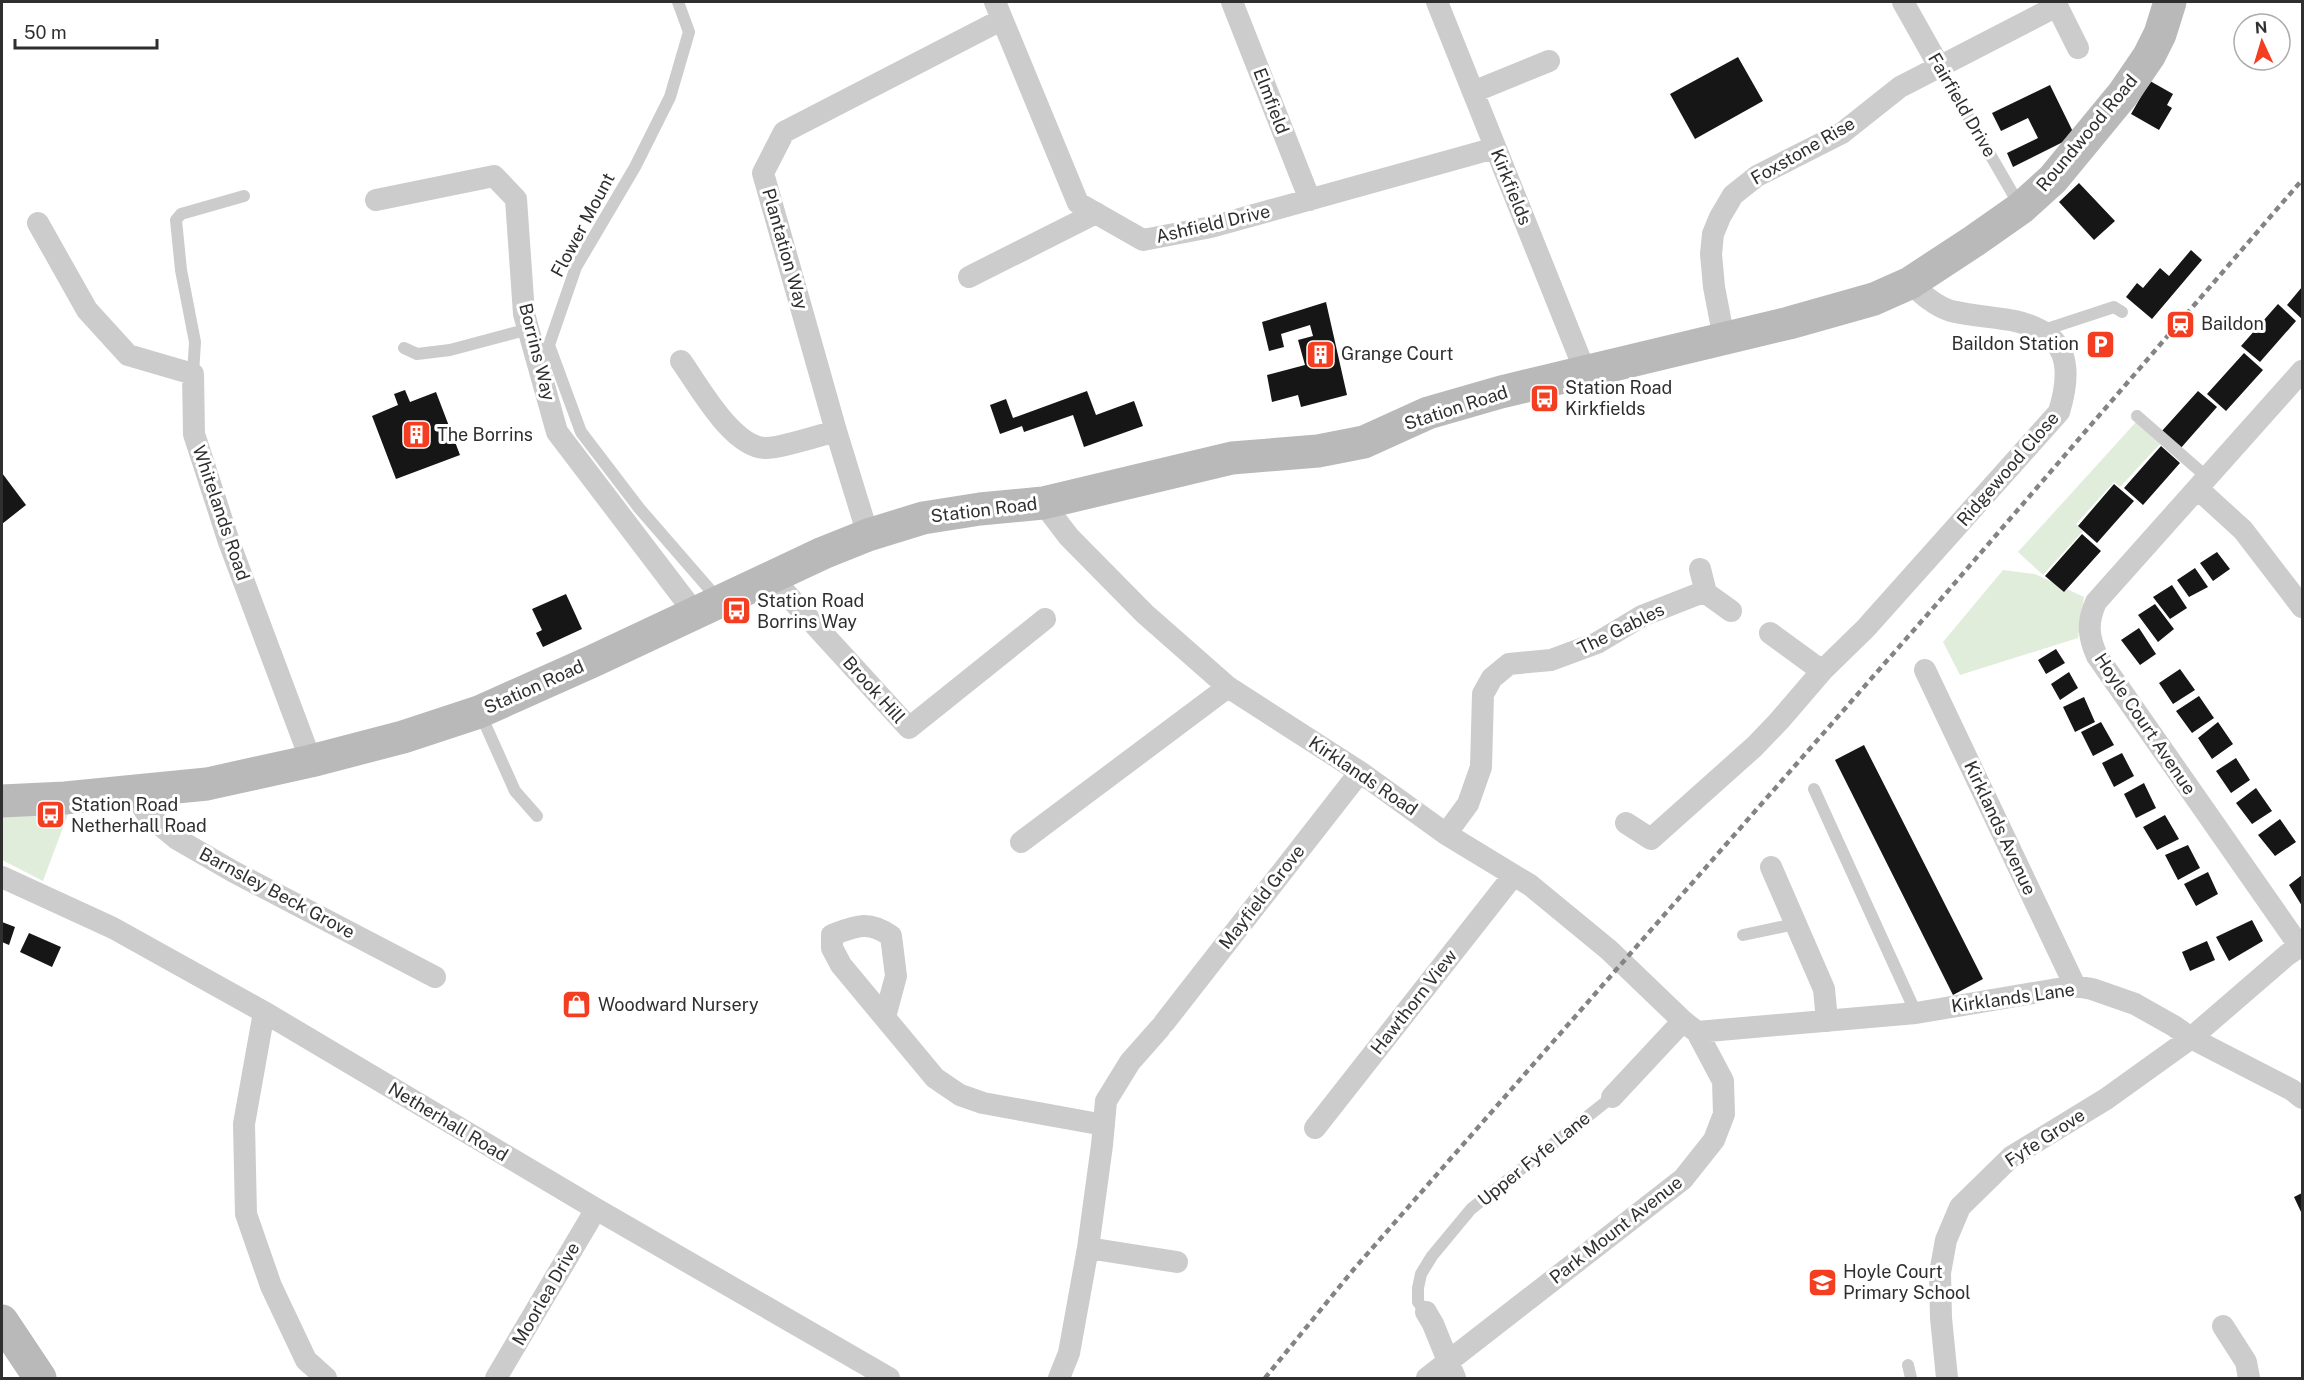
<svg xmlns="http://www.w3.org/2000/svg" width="2304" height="1380" viewBox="0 0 2304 1380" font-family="'Public Sans',sans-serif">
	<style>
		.green { fill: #e1eddb }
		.building { fill: #161616 }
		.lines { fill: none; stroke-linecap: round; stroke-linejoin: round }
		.lane { stroke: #ccc; stroke-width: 12 }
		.street { stroke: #ccc; stroke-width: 22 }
		.secondary { stroke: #b9b9b9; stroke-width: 33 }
		.rail { stroke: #848484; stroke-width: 4.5; stroke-dasharray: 6 4.5; stroke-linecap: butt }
		.labels { text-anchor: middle; stroke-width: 6; stroke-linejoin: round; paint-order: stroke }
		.street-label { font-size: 18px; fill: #2f2f2f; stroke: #fff }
		.poi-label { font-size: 18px; fill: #2f2f2f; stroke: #fff; text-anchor: start }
	</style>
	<rect width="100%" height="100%" fill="#fff"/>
	<!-- green -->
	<path class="green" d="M2136 422 2160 444 2120 487 2114 482 2076 524 2083 531 2043 575 2018 552Z
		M2003 570 2035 574 2084 597 2078 638 1960 675 1943 642Z
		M68 814 43 881 2 860V817Z"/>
	<!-- building -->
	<path class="building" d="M1738 57 1763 101 1695 139 1670 94Z
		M2150 81 2173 94 2167 105 2172 108 2159 130 2131 114Z
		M2050 85 2075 136 2013 167 2007 153 2038 138 2028 118 2001 131 1992 113Z
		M2079 183 2115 221 2094 240 2059 202Z
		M2191 250 2202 260 2152 319 2126 297 2137 283 2143 288 2160 268 2169 276Z
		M2302 287V319L2287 305Z
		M1326 302 1347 395 1301 407 1298 395 1272 402 1267 375 1305 365 1298 340 1313 336 1310 325 1281 334 1284 347 1269 351 1262 322Z
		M2278 304 2296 321 2260 362 2241 346Z
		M2244 353 2263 370 2226 411 2207 394Z
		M405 390 410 402 436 392 460 455 396 479 372 416 398 405 394 394Z
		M1087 391 1096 415 1134 401 1143 426 1084 447 1073 415 1024 432 1022 426 1000 434 990 405 1006 399 1013 418Z
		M2198 391 2217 407 2180 449 2161 432Z
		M2161 446 2180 463 2143 505 2124 488Z
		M2 473 26 505 2 524Z
		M2114 484 2134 501 2097 543 2078 526Z
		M2082 534 2101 551 2064 592 2045 576Z
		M2217 552 2230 569 2213 581 2200 563Z
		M2195 568 2208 587 2189 597 2177 580Z
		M2172 585 2187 608 2170 619 2153 597Z
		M566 594 582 629 543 647 536 633 542 630 532 609Z
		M2155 604 2174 629 2158 642 2138 615Z
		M2139 628 2156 654 2140 665 2121 640Z
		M2056 649 2065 663 2046 674 2038 660Z
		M2180 669 2195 690 2173 704 2159 683Z
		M2069 672 2078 688 2060 700 2051 684Z
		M2199 696 2214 718 2192 733 2176 711Z
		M2084 697 2095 722 2075 732 2063 707Z
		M2101 722 2114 745 2093 756 2081 732Z
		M2218 722 2233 744 2212 759 2198 738Z
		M1864 745 1983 979 1953 995 1835 760Z
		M2122 753 2134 776 2114 787 2102 763Z
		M2236 758 2250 780 2231 793 2216 771Z
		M2144 783 2156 808 2136 818 2124 794Z
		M2256 788 2272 811 2252 824 2236 803Z
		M2165 815 2179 839 2157 850 2143 827Z
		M2280 819 2296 842 2275 856 2258 835Z
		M2188 845 2200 868 2178 880 2165 855Z
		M2208 872 2218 894 2196 906 2184 884Z
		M2302 875V906L2289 885Z
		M2252 920 2263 941 2229 961 2216 937Z
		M2 922 15 927 9 945 2 942Z
		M29 933 61 947 52 967 20 952Z
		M2207 941 2215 960 2190 971 2182 952Z
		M2302 1193V1214L2294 1197Z"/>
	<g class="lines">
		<!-- lane -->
		<path class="lane" d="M678 2 689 32 670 97 635 167 576 267 549 345 581 432 639 508 718 599
			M1939 66 2021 208
			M2041 331 2114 307 2122 312
			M404 348 417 354 450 350 529 329
			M193 374 195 342 181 270 176 220 181 214 244 196
			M2137 416 2208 478
			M480 713 515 791 537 816
			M1814 789 1916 1013
			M1743 935 1795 924
			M1426 1312 1418 1302V1288L1421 1274 1432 1256 1471 1209 1612 1097
			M1908 1365 1911 1378"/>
		<!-- street -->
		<path class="street" d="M995 2 1078 203 1143 240 1211 227 1495 148
			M1232 2 1310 200
			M1437 2 1585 371
			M1903 2 1939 66
			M1473 92 1549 61
			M376 200 494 176 516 199 524 314 557 432 694 612
			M38 223 87 310 128 355 193 374 194 434 229 542 311 761
			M969 277 1096 213
			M1724 339 1714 287 1711 254 1713 234 1720 217 1733 195 1757 176 1842 133 1900 87 2057 6 2078 48
			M681 361C699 386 732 447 765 448 778 449 821 435 836 431
			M2198 489 2243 530 2302 607
			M1043 503 1069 537 1145 614 1228 687 1360 772 1446 834 1530 885 1609 950 1683 1021 1697 1032 1723 1081 1724 1114 1714 1140 1683 1179 1427 1378
			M868 535 836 431 763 173 784 132 1001 20
			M1700 569 1706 593 1731 611
			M771 577 909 728 1045 619
			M1770 633 1822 671
			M1925 670 2075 986
			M133 792 147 814 177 839 234 872 435 977
			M1626 823 1651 839 1754 747 1779 721 1822 671 1866 628 2059 412C2073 366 2068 333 2015 321 1994 317 1972 316 1951 311 1935 306 1922 294 1910 283
			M1446 834 1468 804 1481 767 1483 694 1492 678 1509 664 1551 660 1597 643 1642 616 1698 594 1706 593
			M1021 842 1228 687
			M1771 867 1824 989 1827 1021
			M2 877 113 928 264 1012 596 1209 889 1378
			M2300 947 2097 656C2088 636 2087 622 2096 602L2302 371
			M264 1012 244 1124 246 1214 271 1286 306 1360 326 1378
			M885 1017 896 976 891 936C868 920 856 926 832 935V948L841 965 935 1078 960 1095 983 1103 1104 1125
			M1164 1023 1360 772
			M1697 1032 1916 1013 2075 986 2092 989 2135 1004 2174 1026 2191 1038 2292 1090 2302 1098
			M1612 1097 1683 1021
			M1315 1128 1513 876
			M1088 1248 1177 1262
			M1426 1312 1433 1324 1455 1378
			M2223 1326 2246 1362 2249 1378
			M496 1378 596 1209
			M1059 1378 1069 1353 1088 1248 1102 1145 1106 1101 1130 1062 1160 1028
			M1947 1378 1941 1318 1940 1273 1946 1240 1960 1207 2011 1157 2106 1099 2191 1038 2287 955 2302 945"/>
		<!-- secondary -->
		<path class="secondary" d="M2 801 65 798 207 784 311 761 403 737 479 712 593 661 823 553 868 535 923 518 980 509 1043 503 1232 458 1318 451 1364 442 1428 413 1501 392 1789 323 1874 299 1910 283 1974 241 2021 208 2053 179 2123 94 2149 56 2160 34 2170 2
			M2 1321 40 1378"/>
		<!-- rail -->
		<path class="rail" d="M1265 1378 1354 1269 1941 599 2302 180"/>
	</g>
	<!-- icons -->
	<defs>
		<symbol id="station-square" viewBox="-11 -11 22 22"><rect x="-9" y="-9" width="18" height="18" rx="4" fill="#f43e22" stroke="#fff"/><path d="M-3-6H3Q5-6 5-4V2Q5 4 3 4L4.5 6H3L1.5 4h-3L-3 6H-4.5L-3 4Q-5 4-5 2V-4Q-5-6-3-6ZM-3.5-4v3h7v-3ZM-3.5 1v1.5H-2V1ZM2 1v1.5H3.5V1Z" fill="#fff"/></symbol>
		<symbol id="parking-square" viewBox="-11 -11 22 22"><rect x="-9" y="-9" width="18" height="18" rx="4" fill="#f43e22" stroke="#fff"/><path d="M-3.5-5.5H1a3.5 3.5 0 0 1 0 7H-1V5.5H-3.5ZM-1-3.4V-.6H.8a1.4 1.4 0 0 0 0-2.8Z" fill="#fff"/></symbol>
		<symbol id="building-square" viewBox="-11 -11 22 22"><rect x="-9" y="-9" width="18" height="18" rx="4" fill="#f43e22" stroke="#fff"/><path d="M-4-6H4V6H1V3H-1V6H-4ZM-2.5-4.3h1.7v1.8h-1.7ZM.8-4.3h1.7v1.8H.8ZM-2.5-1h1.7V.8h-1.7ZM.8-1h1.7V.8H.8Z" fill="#fff"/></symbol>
		<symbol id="bus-square" viewBox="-11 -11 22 22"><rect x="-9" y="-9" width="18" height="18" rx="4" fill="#f43e22" stroke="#fff"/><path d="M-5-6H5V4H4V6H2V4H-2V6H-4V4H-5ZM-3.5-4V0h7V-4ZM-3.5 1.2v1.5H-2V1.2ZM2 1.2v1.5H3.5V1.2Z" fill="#fff"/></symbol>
		<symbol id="shop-square" viewBox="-11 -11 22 22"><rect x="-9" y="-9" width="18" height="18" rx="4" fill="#f43e22" stroke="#fff"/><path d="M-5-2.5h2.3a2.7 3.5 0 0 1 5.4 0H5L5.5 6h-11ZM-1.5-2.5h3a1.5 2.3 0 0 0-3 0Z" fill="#fff"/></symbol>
		<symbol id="school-square" viewBox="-11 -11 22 22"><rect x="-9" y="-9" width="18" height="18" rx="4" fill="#f43e22" stroke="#fff"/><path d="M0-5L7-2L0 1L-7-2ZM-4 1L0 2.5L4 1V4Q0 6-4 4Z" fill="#fff"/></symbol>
	</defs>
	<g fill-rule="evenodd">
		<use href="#station-square" x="2164" y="308" width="33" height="33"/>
		<use href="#parking-square" x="2084" y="328" width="33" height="33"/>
		<use href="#building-square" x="1304" y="338" width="33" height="33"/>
		<use href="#bus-square" x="1528" y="382" width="33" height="33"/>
		<use href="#building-square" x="400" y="418" width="33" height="33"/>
		<use href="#bus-square" x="720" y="594" width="33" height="33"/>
		<use href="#bus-square" x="34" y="798" width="33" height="33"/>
		<use href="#shop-square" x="560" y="988" width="33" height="33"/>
		<use href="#school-square" x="1806" y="1266" width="33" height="33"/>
	</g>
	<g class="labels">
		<!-- street labels -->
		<g class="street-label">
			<text transform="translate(1271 101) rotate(69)" y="6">Elmfield</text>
			<text transform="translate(1962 105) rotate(60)" y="6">Fairfield Drive</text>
			<text transform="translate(2087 133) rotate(-50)" y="6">Roundwood Road</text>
			<text transform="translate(1803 151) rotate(-30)" y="6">Foxstone Rise</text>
			<text transform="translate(1511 187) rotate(68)" y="6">Kirkfields</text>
			<text transform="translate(1213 224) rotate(-13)" y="6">Ashfield Drive</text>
			<text transform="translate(583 225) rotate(-62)" y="6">Flower Mount</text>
			<text transform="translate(785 249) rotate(74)" y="6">Plantation Way</text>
			<text transform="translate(537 352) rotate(76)" y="6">Borrins Way</text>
			<text transform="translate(1456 408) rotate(-18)" y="6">Station Road</text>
			<text transform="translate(2008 469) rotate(-49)" y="6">Ridgewood Close</text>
			<text transform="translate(984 510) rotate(-7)" y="6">Station Road</text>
			<text transform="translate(221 513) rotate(71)" y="6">Whitelands Road</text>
			<text transform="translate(1621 629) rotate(-26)" y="6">The Gables</text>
			<text transform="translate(534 687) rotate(-24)" y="6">Station Road</text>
			<text transform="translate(874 690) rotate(48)" y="6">Brook Hill</text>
			<text transform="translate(2145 724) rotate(56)" y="6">Hoyle Court Avenue</text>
			<text transform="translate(1363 776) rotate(34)" y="6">Kirklands Road</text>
			<text transform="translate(2000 828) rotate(65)" y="6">Kirklands Avenue</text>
			<text transform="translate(277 893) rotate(28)" y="6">Barnsley Beck Grove</text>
			<text transform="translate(1262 897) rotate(-52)" y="6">Mayfield Grove</text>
			<text transform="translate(2013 998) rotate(-8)" y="6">Kirklands Lane</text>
			<text transform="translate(1414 1002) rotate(-52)" y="6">Hawthorn View</text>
			<text transform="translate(448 1122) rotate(31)" y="6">Netherhall Road</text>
			<text transform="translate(2045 1138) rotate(-33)" y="6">Fyfe Grove</text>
			<text transform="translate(1534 1159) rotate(-39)" y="6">Upper Fyfe Lane</text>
			<text transform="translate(1616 1230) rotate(-38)" y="6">Park Mount Avenue</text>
			<text transform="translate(546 1294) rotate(-60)" y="6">Moorlea Drive</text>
		</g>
		<!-- poi labels -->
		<g class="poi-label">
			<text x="2201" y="330">Baildon</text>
			<text x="2079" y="350" text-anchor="end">Baildon Station</text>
			<text x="1341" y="360">Grange Court</text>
			<text x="1565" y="394">Station Road<tspan x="1565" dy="21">Kirkfields</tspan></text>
			<text x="437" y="441">The Borrins</text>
			<text x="757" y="607">Station Road<tspan x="757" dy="21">Borrins Way</tspan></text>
			<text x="71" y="811">Station Road<tspan x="71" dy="21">Netherhall Road</tspan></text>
			<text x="598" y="1011">Woodward Nursery</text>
			<text x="1843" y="1278">Hoyle Court<tspan x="1843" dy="21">Primary School</tspan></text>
		</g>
	</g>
	<!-- border -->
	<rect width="2304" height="1380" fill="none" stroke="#2f2f2f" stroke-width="6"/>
	<!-- north arrow -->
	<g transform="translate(2262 42) rotate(356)"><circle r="28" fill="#ffffff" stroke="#acacac" stroke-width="1.5"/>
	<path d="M0-4.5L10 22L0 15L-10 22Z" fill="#f43e22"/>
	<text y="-9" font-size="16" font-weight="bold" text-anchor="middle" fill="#2f2f2f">N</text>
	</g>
	<!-- scale -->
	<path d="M15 39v9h142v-9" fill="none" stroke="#2f2f2f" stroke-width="3"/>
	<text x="24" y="39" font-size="18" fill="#2f2f2f" stroke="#ffffff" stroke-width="4.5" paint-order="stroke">50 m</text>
</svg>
